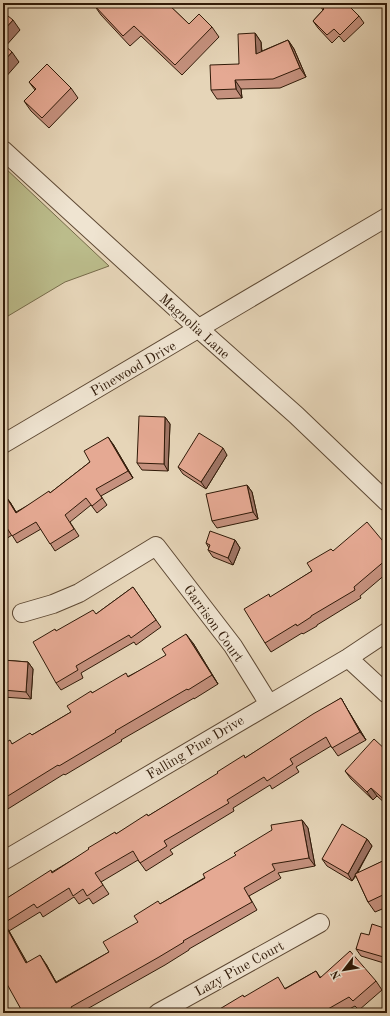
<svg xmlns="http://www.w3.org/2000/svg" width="390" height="1016" viewBox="0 0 390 1016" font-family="'Old Standard TT',serif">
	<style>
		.green { fill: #bbbc8b; stroke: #766b4a }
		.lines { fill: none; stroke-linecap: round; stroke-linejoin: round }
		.street-casing { stroke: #5e4934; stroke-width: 20 }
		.street { stroke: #efe4d1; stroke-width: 18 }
		.wall { fill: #c5917e; stroke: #301a08 }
		.shaded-wall { fill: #a07667; stroke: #301a08 }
		.building { fill: #e5a993; stroke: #301a08 }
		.labels { text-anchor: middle; stroke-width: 3; stroke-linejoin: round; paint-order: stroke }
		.street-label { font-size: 14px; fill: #301a08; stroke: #efe4d1 }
	</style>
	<rect width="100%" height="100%" fill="#e6d5b8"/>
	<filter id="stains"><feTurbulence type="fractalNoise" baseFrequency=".005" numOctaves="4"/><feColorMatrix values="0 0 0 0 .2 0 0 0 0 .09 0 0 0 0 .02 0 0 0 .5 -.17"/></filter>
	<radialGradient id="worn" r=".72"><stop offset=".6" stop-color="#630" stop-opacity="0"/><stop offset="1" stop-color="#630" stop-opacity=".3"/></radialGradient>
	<!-- green -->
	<path class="green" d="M3 166 109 266 65 282 3 319Z"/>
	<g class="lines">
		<defs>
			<path id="street" d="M3 150 199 329 296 415 387 502
				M3 444 387 217
				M22 613 53 604 79 593 156 546 233 646 269 704
				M348 658 387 694
				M3 861 348 658 387 632
				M158 1013 320 923"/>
		</defs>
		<!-- street casing -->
		<use href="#street" class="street-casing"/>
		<!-- street -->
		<use href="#street" class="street"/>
	</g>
	<!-- wall -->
	<path class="wall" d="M96 3H169L172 7H171L189 24 212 27 219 37 182 75 141 36 130 46 101 15 94 5Z
		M318 3H346L359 16 364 23 344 42 339 36 332 43 318 28 313 21 323 10Z
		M255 33 261 42 262 51 288 40 294 49 306 77 280 88 241 89 242 98 217 99 211 90 239 64Z
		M29 82 71 88 78 98 49 128 31 111 24 101 35 90Z
		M165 417 170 424 168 471 142 470 137 463Z
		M113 444 133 478 101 496 107 505 97 513 91 505 70 522 79 536 55 551 41 529 17 543 12 535 3 541V496L10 502 16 512 50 493Z
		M227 455 206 489 183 474 178 467Z
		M247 485 252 492 258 519 217 528 212 521Z
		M235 540 240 548 233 565 213 557 208 550 209 548 206 543Z
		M387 546V573L360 596 361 598 317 625V626L303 634 302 633 271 652 265 643 271 597 312 571 333 551Z
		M133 587 161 627 136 645 134 642 81 673 83 678 61 690 56 683 96 614Z
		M193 643 218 684 194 699V698L121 740 122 741 65 775 64 774 3 812V744H12L32 735 71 712 92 693 129 676Z
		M3 660 28 662 33 669 31 699 3 697Z
		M341 698 346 707 366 740 338 756 331 746 296 767 299 772 272 789 270 785 233 808 234 811 170 850 173 854 146 871 138 860 101 882 109 894 93 904 89 898 79 904 74 897 43 917 40 912 9 931 27 963 46 964 56 982 109 952 138 922 160 904 302 820 308 828 315 866 278 873 281 878 249 896 257 910 189 949V950L165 965 80 1013H19L22 1011 4 975 3 892 7 898 52 872 116 834 148 816 245 758Z
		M387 751V805L377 796 373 800 351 779 345 771Z
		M367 839 372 846 357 874 387 859V907L375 912 368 902 356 876 352 881 327 866 322 859Z
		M387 929V964L361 956 356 949 369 935Z
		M316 971 320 977 376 981 382 990 359 1010 355 1006 342 1013H213L244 997 286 988Z"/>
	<!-- shaded-wall -->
	<path class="shaded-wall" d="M13 20 20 30 4 48 3 47V31Z
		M255 33 261 42 262 63 256 54Z
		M288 40 294 49 306 77 300 68Z
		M12 52 19 62 4 79 3 77V62Z
		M235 80 241 89 242 98 236 89Z
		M165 417 170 424 168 471 164 464Z
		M108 437 113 444 133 478 128 471Z
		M223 448 227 455 206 489 201 482Z
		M247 485 252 492 258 519 253 512Z
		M5 495 10 502 21 520 16 513Z
		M235 540 240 548 233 565 228 558Z
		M186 634 193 643 218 684 212 675Z
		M28 662 33 669 31 699 26 692Z
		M341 698 346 707 366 740 360 732Z
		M371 788 377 796 373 800 367 792Z
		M302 820 308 828 315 866 309 858Z
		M367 839 372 846 352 881 348 874Z
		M4 923 9 931 32 971 26 963Z
		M40 955 46 964 61 991 56 983Z"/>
	<!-- building -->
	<path class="building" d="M96 3H167L189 24 199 14 212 27 175 65 134 26 123 36 94 5Z
		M318 3H346L359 16 340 35 334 29 327 35 313 21 324 9Z
		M3 12 13 20 3 31Z
		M255 33 256 54 288 40 300 68 273 79 235 80 236 89 211 90 210 65 239 64 238 34Z
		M3 44 12 52 3 62Z
		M47 64 71 88 42 118 24 101 36 89 29 82Z
		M139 416 165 417 164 464 137 463Z
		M199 433 223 448 201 482 178 467Z
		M108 437 128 471 96 489 102 498 92 506 86 498 65 515 74 529 50 544 36 522 12 536 7 528 3 531V496L5 495 16 513 49 491 50 493 90 462 84 451Z
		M247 485 253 512 212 521 206 494Z
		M367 522 387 546V559L354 587 355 590 311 616V617L297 626 296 624 265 643 244 609 269 594 270 597 312 571 307 563 331 549 333 551Z
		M210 531 235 540 228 558 208 550 210 545 206 543Z
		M133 587 156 620 131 638 129 635 76 666 78 670 56 683 33 642 55 629 56 631 93 610 96 614Z
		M186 634 212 675 188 690 187 689 115 731 116 732 59 766 58 765 3 799V744L10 740 12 744 30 733 32 735 71 712 67 706 91 691 92 693 126 673 128 677 166 655 162 649Z
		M3 660 28 662 26 692 3 690Z
		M341 698 360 732 332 748 326 737 290 759 293 764 267 781 264 777 227 800 229 803 164 841 167 846 140 863 133 851 95 873 103 885 87 896 83 889 73 896 69 888 37 908 34 904 4 923 26 963 40 955 56 983 109 952 103 942 138 922 134 916 158 901 160 904 205 878 203 874 236 855 234 853 272 830 271 825 302 820 309 858 272 864 275 870 244 888 252 902 183 941 184 942 159 957 71 1007 74 1013H19L18 1012 22 1011 3 977V976L4 975 3 973V892L7 898 51 870 52 873 89 849 88 848 115 832 116 834 147 814 148 816 218 773 217 772 244 755 245 758 313 714Z
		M374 739 387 751V802L371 788 367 792 345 771Z
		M342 824 367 839 348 874 322 859Z
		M387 859V893L368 902 355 874Z
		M372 924 387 929V958L356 949 361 933 369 935Z
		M350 951 376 981 353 1001 349 997 321 1013H307L306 1011 302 1013H213L243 995 244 997 278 977 285 989 316 971 320 978Z"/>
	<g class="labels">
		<!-- street labels -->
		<g class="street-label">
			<text transform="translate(195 326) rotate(42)" y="5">Magnolia Lane</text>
			<text transform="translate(133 368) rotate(-30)" y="5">Pinewood Drive</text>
			<text transform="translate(214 623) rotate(54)" y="5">Garrison Court</text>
			<text transform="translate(195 747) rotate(-31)" y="5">Falling Pine Drive</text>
			<text transform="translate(239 968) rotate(-29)" y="5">Lazy Pine Court</text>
		</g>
	</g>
	<!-- margin -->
	<rect width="390" height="1016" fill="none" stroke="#e6d5b8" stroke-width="16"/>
	<rect x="4" y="4" width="382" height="1008" fill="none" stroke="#301a08" stroke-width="2"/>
	<rect x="8" y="8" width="374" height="1000" fill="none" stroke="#301a08"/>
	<!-- north arrow -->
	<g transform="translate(344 970) rotate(239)" stroke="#efe4d1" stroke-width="3" paint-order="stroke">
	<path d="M0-3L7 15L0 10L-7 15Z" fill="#301a08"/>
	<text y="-6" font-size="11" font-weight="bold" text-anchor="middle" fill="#301a08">N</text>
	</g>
	<rect width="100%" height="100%" filter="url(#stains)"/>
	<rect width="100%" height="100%" fill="url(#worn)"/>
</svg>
